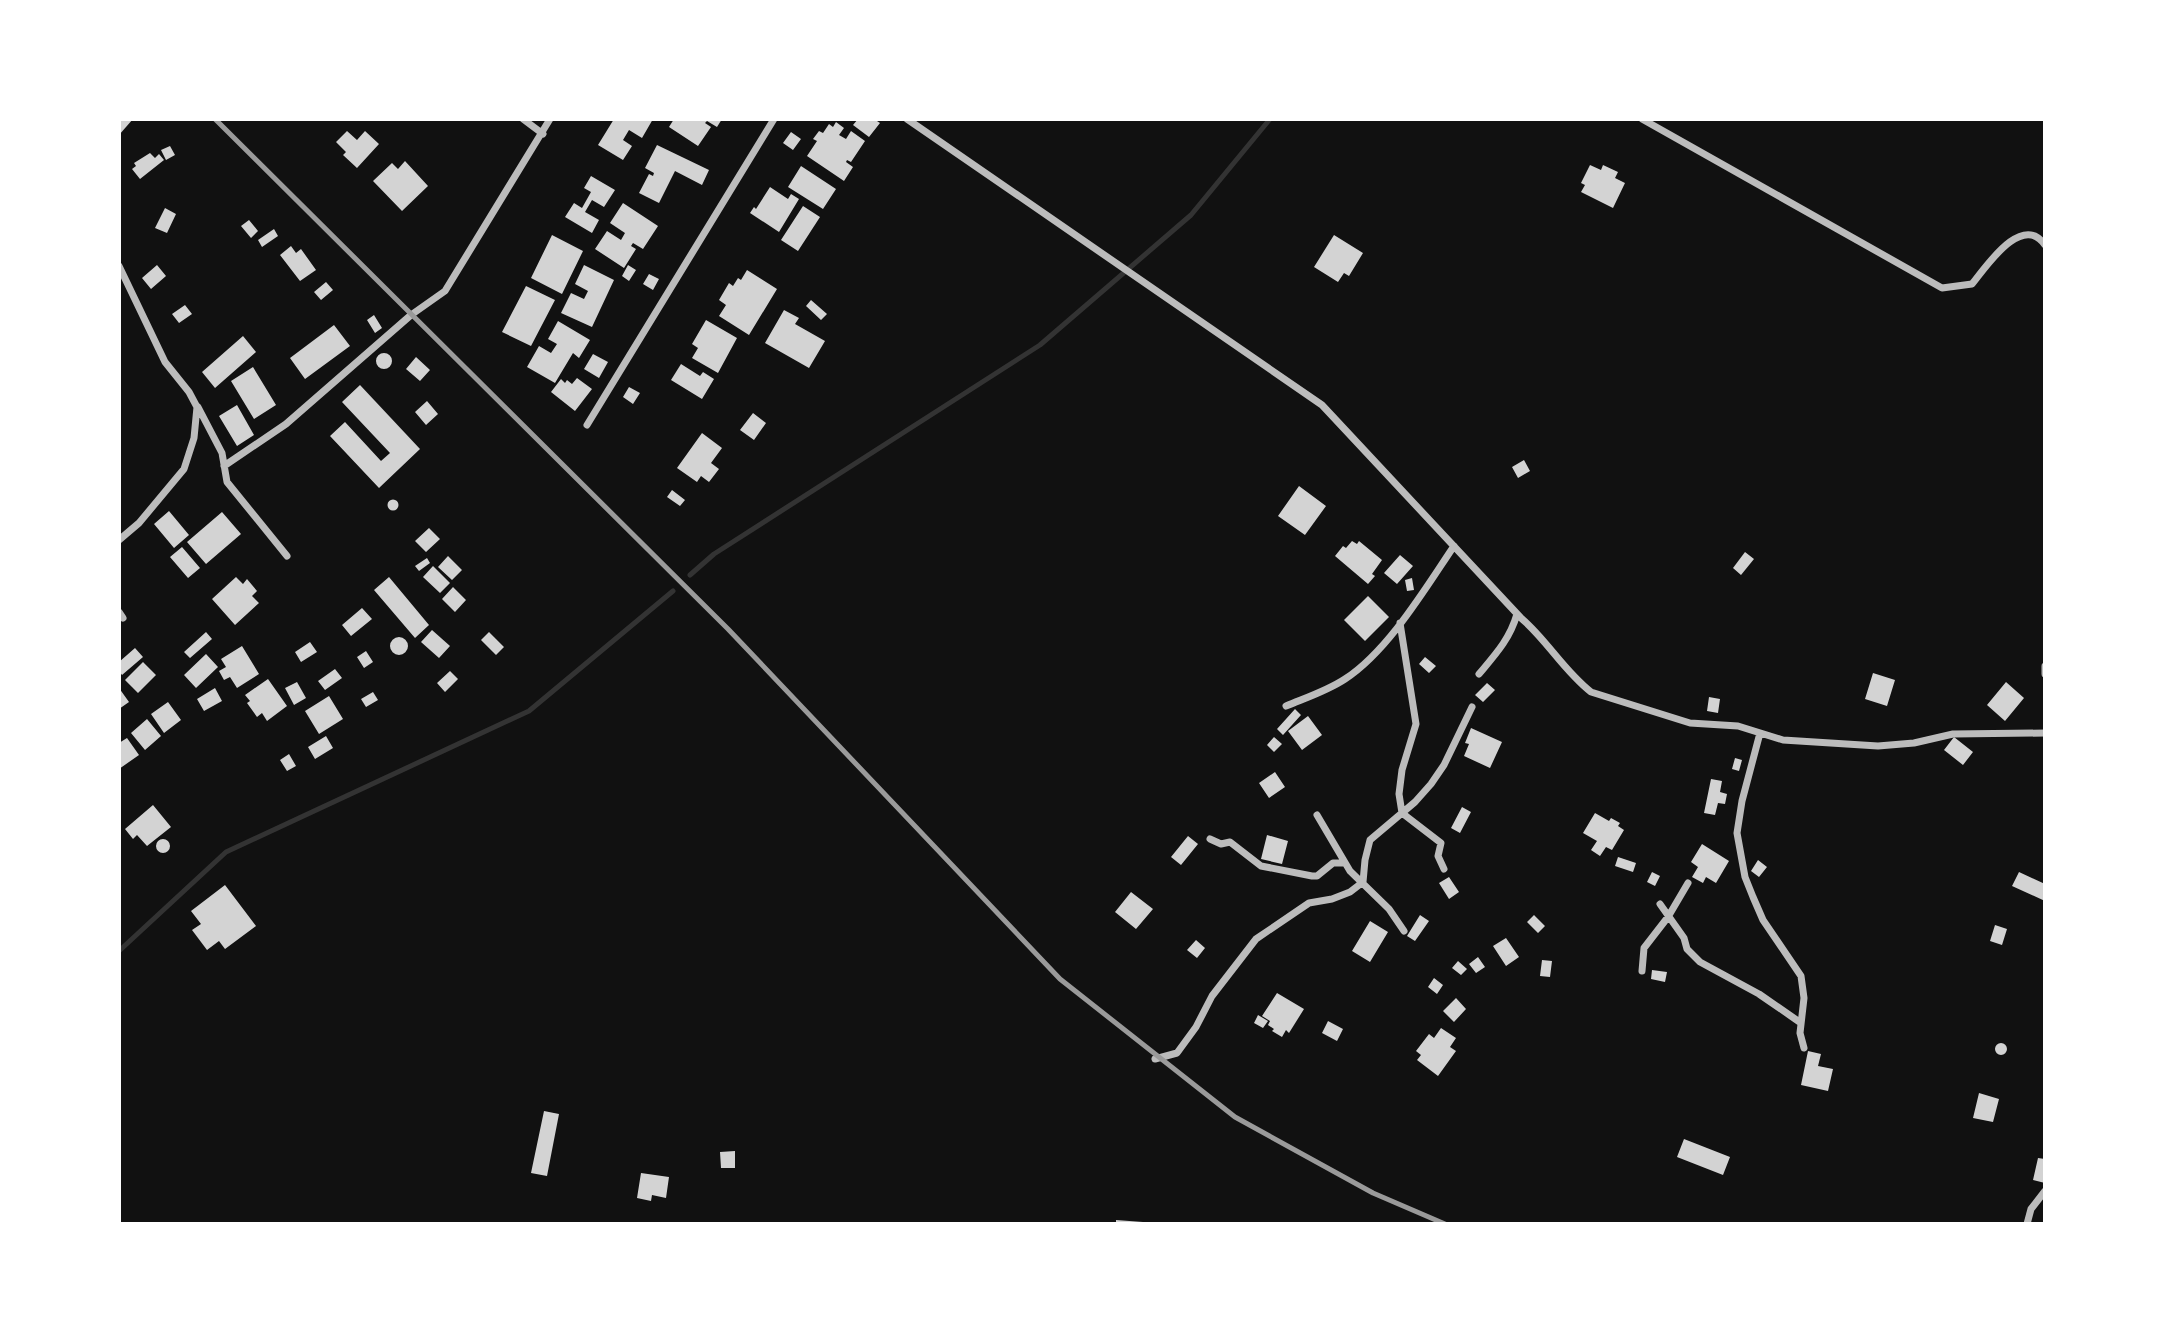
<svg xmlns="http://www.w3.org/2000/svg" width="2164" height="1343" viewBox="0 0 2164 1343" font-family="Quicksand,sans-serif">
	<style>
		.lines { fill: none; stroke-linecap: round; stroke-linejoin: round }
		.stream { stroke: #333; stroke-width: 5 }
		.building { fill: #d3d3d3 }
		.minor { stroke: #bcbcbc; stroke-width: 7 }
		.rail { stroke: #9a9a9a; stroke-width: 5 }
	</style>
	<rect width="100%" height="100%" fill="#111"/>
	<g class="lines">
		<!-- stream -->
		<path class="stream" d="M690 575 714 554 1040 345 1191 215 1270 119
			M119 951 226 852 529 711 673 591"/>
	</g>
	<!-- building -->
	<path class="building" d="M119 119H133L119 135Z
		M614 119H653L642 138 629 130 623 140 632 146 623 160 598 145Z
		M674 119H722L717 127 707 121 705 123 711 127 698 146 669 127Z
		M858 119H874L880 123 869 137 853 125Z
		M836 122 844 128 839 135 846 139 851 131 865 141 851 162 847 160 846 162 853 167 844 181 807 156 817 141 813 139 819 131 823 133 829 124 833 127Z
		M347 131 357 140 365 131 379 144 357 168 343 155 346 152 336 142Z
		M791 132 801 139 793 150 783 143Z
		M657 145 709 170 702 185 675 171 659 203 639 193 649 174 653 176 654 173 645 168Z
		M170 146 175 155 166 160 161 150Z
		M150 153 155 158 159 154 164 160 140 179 132 169 136 166 134 163Z
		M405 161 428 186 402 211 373 181 392 163 398 169Z
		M1590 165 1601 170 1603 165 1618 172 1615 178 1625 183 1613 208 1581 192 1585 185 1581 183Z
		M801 166 836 189 823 209 788 187Z
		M591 176 615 190 604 207 592 200 585 212 599 220 592 233 565 217 574 203 582 208 591 192 584 188Z
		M770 187 788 199 791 194 799 199 779 232 750 213 754 207 756 209Z
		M623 203 658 226 643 249 633 243 631 246 636 249 624 268 595 249 607 231 621 240 625 233 610 223Z
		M803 206 820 217 798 251 781 240Z
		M165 208 176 214 167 233 155 228Z
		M249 220 258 231 251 238 241 226Z
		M274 229 278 236 262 247 258 240Z
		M552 235 583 251 562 294 531 278Z
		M1334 235 1363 253 1349 276 1344 273 1338 282 1314 267Z
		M291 246 296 253 301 249 316 270 300 281 280 255Z
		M157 265 166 276 151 289 142 278Z
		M584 265 614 280 592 327 561 313 571 293 584 299 588 291 575 284Z
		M628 265 636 270 629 281 622 276Z
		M747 270 777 289 749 335 719 316 726 305 719 300 729 283 733 286 738 278 741 280Z
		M649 274 659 279 653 290 643 284Z
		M326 282 333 290 321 300 314 292Z
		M526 286 555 300 531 346 502 332Z
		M811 300 827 314 821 320 806 306Z
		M185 305 192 314 179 323 172 314Z
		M784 310 799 318 795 324 825 341 809 368 765 343Z
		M374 315 382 328 375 333 367 320Z
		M706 320 737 338 718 373 692 358 698 348 692 344Z
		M558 321 590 340 579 358 573 353 555 383 527 367 539 346 551 353 557 344 548 339Z
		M334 325 350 346 305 379 290 358Z
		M243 336 256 352 215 388 202 372Z
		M376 361a8 8 0 1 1 16 0a8 8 0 1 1-16 0Z
		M593 354 608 362 599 378 584 369Z
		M416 357 430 370 420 381 406 369Z
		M681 364 700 376 703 372 714 379 702 399 671 380Z
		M253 367 276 405 254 419 231 381Z
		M577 378 592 389 575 411 551 392 561 379 565 383 567 380 572 384Z
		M360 385 420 449 379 488 330 436 345 422 381 461 390 453 342 402Z
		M629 387 640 393 633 404 623 397Z
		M427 401 438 414 426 425 415 412Z
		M237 405 254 435 237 446 219 416Z
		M753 413 766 423 754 440 740 430Z
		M702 433 722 448 711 463 719 469 709 482 701 476 697 482 677 468Z
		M1524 460 1530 471 1518 478 1512 467Z
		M1299 486 1326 506 1305 535 1278 516Z
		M672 490 685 500 680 506 667 497Z
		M387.5 505a5.5 5.5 0 1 1 11 0a5.5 5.5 0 1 1-11 0Z
		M169 511 189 535 174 548 154 524Z
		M222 512 241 534 206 564 187 542Z
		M429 528 440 539 426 552 415 541Z
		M1352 541 1357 544 1359 541 1382 560 1372 574 1375 576 1368 584 1335 556 1343 546 1346 548Z
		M182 547 200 568 188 578 170 557Z
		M1745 552 1754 559 1741 575 1733 568Z
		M1400 555 1413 566 1397 584 1384 573Z
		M448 556 462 570 452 580 438 567Z
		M427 558 430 563 419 571 415 566Z
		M433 566 450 583 440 593 423 577Z
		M236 577 243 584 247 579 257 591 252 596 259 603 235 625 212 599Z
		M389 577 429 625 415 638 374 590Z
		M1412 578 1414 590 1407 591 1405 580Z
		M453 587 466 600 455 612 442 599Z
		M1368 596 1389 617 1365 641 1344 620Z
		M362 608 372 619 351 636 342 625Z
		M432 630 450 646 439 658 421 642Z
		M206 632 212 639 190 658 184 652Z
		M489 632 504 647 496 655 481 640Z
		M390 646a9 9 0 1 1 18 0a9 9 0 1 1-18 0Z
		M310 642 317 652 301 662 295 652Z
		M242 646 259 674 237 688 230 677 224 680 219 671 226 667 221 659Z
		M135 648 143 657 122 675 119 671V662Z
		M366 651 373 662 364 668 357 657Z
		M206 654 218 667 196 688 184 675Z
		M1425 657 1436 666 1429 673 1419 664Z
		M143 662 156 675 138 693 125 680Z
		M335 669 342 678 325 690 318 681Z
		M450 671 458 679 445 692 437 683Z
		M1873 673 1895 680 1887 706 1865 699Z
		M268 679 287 706 267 721 262 713 257 717 247 703 250 701 245 695Z
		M297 682 306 698 294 705 285 688Z
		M2006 682 2024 698 2005 721 1987 705Z
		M1487 683 1495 690 1483 702 1475 695Z
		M119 688 129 702 119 709Z
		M215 688 222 701 204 711 197 699Z
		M373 692 378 700 366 707 361 699Z
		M329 696 343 719 319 734 305 711Z
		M1709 697 1720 699 1718 713 1707 711Z
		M168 702 181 720 164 733 151 714Z
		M1295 709 1301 715 1283 735 1277 729Z
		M1308 716 1322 735 1302 750 1288 731Z
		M147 719 161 736 145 750 131 733Z
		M1471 728 1502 742 1490 768 1464 756 1469 744 1465 743Z
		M326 736 333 748 315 759 308 747Z
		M1274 737 1282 744 1274 752 1267 745Z
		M1954 737 1973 752 1963 765 1944 750Z
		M127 738 139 755 119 769V743Z
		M289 754 296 766 287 771 280 760Z
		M1735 758 1742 760 1739 771 1732 769Z
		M1275 772 1285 787 1269 798 1259 783Z
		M1711 779 1722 781 1720 792 1727 794 1725 804 1718 803 1715 815 1704 813Z
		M153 805 171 827 147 846 137 835 133 839 125 829Z
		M1462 807 1471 812 1460 833 1451 828Z
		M1595 813 1609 821 1611 818 1620 823 1618 826 1624 830 1612 850 1606 847 1600 856 1591 850 1597 841 1583 833Z
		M1267 835 1288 841 1282 864 1261 859Z
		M1188 836 1198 844 1181 865 1171 857Z
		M156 846a7 7 0 1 1 14 0a7 7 0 1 1-14 0Z
		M1702 844 1729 861 1716 883 1706 877 1703 883 1692 877 1698 867 1691 862Z
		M1618 857 1636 863 1633 872 1615 866Z
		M1758 860 1767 867 1759 877 1751 871Z
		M1652 872 1660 876 1655 886 1647 882Z
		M2019 872 2045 884V901L2012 886Z
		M1449 877 1459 892 1449 899 1439 883Z
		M225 885 256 926 225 949 219 941 207 950 192 930 201 924 191 911Z
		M1131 892 1153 909 1136 929 1115 912Z
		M1420 915 1429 921 1415 941 1407 936Z
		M1534 915 1545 926 1538 933 1527 922Z
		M1370 921 1388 932 1370 962 1352 951Z
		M1995 925 2007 929 2002 945 1990 941Z
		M1506 938 1519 957 1506 966 1493 946Z
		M1196 940 1205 948 1197 958 1187 950Z
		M1478 957 1485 967 1476 973 1469 964Z
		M1542 960 1552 961 1550 977 1540 976Z
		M1458 961 1467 969 1461 975 1452 968Z
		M1652 970 1667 972 1665 982 1651 979Z
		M1434 978 1443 985 1437 994 1428 987Z
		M1277 993 1304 1009 1289 1033 1286 1030 1282 1037 1272 1031 1274 1029 1268 1025 1270 1021 1262 1016Z
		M1456 998 1466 1009 1454 1022 1443 1011Z
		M1258 1015 1268 1021 1263 1028 1254 1023Z
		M1328 1021 1343 1029 1337 1041 1322 1033Z
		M1441 1028 1456 1038 1450 1047 1456 1051 1438 1076 1417 1060 1421 1055 1416 1051 1429 1034 1434 1038Z
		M1995 1049a6 6 0 1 1 12 0a6 6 0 1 1-12 0Z
		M1808 1051 1821 1054 1818 1066 1833 1069 1828 1091 1801 1085Z
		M1979 1093 1999 1099 1993 1122 1973 1118Z
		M544 1111 559 1114 547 1176 531 1173Z
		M1684 1139 1730 1157 1723 1175 1677 1157Z
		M735 1151V1168H721L720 1152Z
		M2038 1158 2045 1159V1183L2033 1180Z
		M641 1173 669 1177 666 1198 652 1195 651 1201 637 1198Z
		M1116 1220 1143 1222V1224H1116Z"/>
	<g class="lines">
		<!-- minor -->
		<path class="minor" d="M523 119 543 134
			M907 119 1322 405 1521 618C1547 640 1563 670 1591 692L1690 723 1738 726 1783 740 1878 746 1914 743 1953 734 2045 733
			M1642 119 1942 288 1972 284C1986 267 2022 212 2045 245
			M119 266 165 362 189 392 197 407 194 438 184 469 139 523 119 540
			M198 407 222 453 227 482 287 556
			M587 425 774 119
			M224 466 286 424 411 315 445 291 550 119
			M119 612 123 618
			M1400 623 1416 724 1402 770 1399 794 1402 813 1441 843 1438 856 1444 869
			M2045 666V674
			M1479 674C1495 655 1510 639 1517 614
			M1286 706C1305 698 1327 691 1345 679 1388 651 1425 589 1454 546
			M1760 733 1742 801 1737 833 1745 877 1753 897 1763 920 1801 976 1804 998 1800 1033 1804 1048
			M1317 815 1350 871 1389 909 1404 931
			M1210 839 1221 844 1230 842 1261 866 1312 876H1317L1333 863H1344
			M1660 904 1684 938 1687 949 1700 962 1759 994 1801 1023
			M1642 971 1644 948 1668 917 1688 883
			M1155 1059 1177 1053 1196 1027 1212 996 1256 939 1309 903 1332 899 1350 892 1363 882 1365 860 1370 840 1415 802 1431 784 1444 765 1472 707
			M2027 1224 2031 1209 2045 1191"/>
		<!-- rail -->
		<path class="rail" d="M215 119 728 629 1060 979 1235 1117 1373 1193 1445 1224"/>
	</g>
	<!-- border -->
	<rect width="2164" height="1343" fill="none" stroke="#ffffff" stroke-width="242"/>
</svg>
